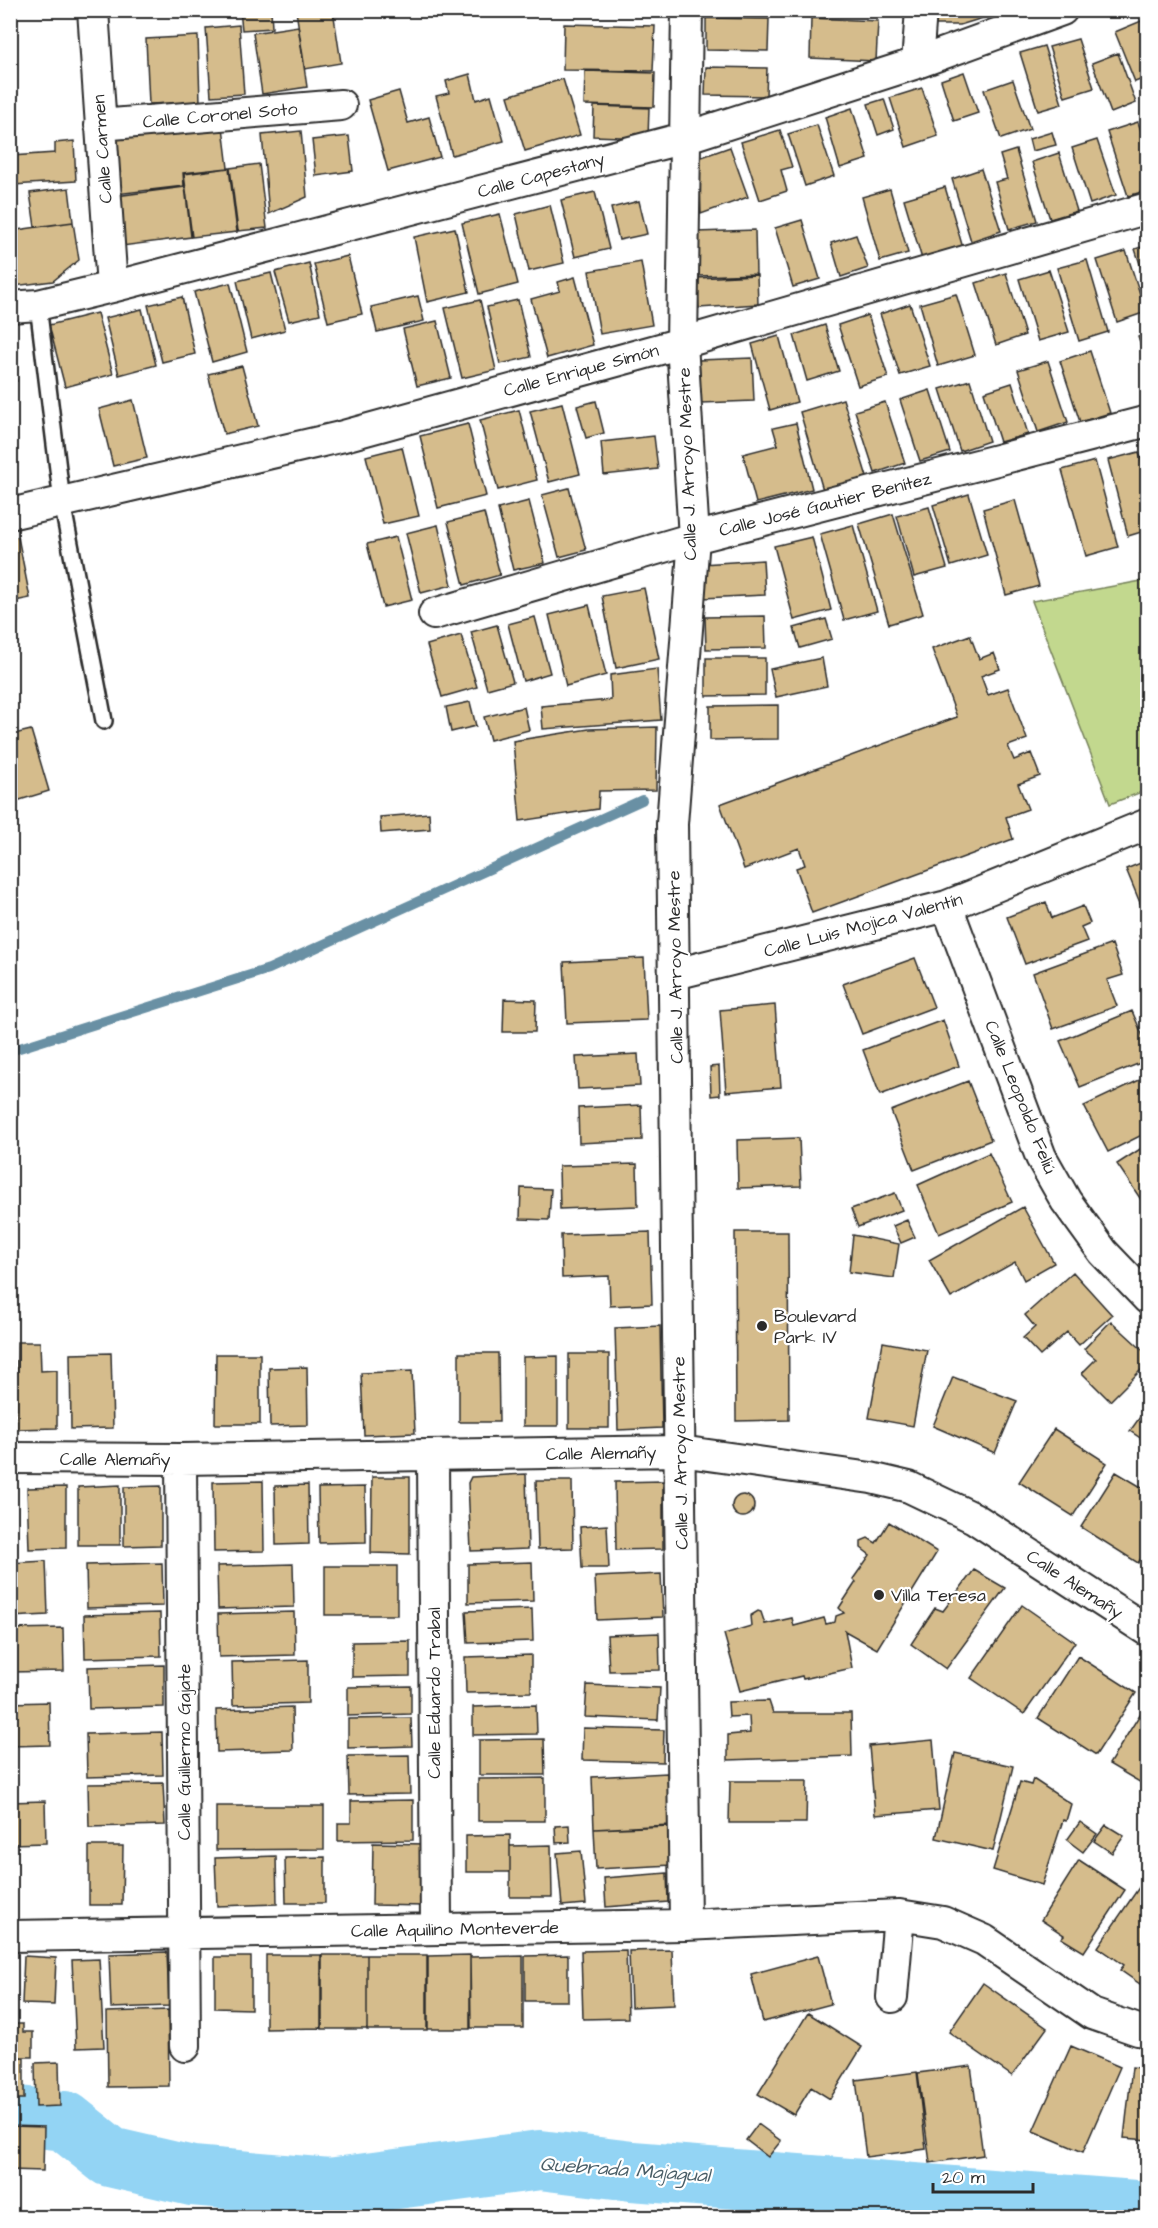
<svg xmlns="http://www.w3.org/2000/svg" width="1158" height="2228" viewBox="0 0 1158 2228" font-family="'Architects Daughter',sans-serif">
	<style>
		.green { fill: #c2d88e; stroke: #76825c; stroke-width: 1.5 }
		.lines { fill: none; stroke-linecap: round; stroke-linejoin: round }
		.stream { stroke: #6990a4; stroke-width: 10 }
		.river { stroke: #93d4f4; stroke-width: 60 }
		.building { fill: #d5bc8c; stroke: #2b2b2b; stroke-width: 1.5 }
		.service-casing { stroke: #2b2b2b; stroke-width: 20 }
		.minor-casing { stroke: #2b2b2b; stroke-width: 34 }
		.service { stroke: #fff; stroke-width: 15 }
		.minor { stroke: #fff; stroke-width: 30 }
		.poi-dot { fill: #2b2b2b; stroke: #fff; stroke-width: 2 }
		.labels { text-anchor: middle; stroke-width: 4.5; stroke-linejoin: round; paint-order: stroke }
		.street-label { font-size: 18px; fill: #2b2b2b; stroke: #fff }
		.poi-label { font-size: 18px; fill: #2b2b2b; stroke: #fff; text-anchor: start }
		.water-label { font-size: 20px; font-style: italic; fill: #4a5e67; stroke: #fff }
	</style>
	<rect width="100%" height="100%" fill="#fff"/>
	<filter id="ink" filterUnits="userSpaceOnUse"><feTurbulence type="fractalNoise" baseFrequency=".0167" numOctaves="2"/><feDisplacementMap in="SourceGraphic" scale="12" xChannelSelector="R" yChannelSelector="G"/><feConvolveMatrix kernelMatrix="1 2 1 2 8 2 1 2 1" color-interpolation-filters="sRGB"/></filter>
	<g filter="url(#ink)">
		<!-- green -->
		<path class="green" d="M1147 580V790L1110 804 1032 601Z"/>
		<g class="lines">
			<!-- stream -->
			<path class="stream" d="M10 1051 269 969 642 800"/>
			<!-- river -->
			<path class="river" d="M10 2115 65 2121 110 2157 192 2176 329 2188 540 2160 632 2171 1148 2211"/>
		</g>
		<!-- building -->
		<path class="building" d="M240 10H271L272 28 242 30Z
			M333 10 341 63 305 69 296 11Z
			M849 10H889V14Z
			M933 10H1009L960 25H933Z
			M706 18 769 19 768 51 706 50Z
			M811 18 878 21 876 61 810 58Z
			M1146 19 1148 77 1135 82 1115 32Z
			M564 24 655 26 653 71 563 70Z
			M239 25 244 94 211 96 206 28Z
			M298 26 307 87 262 94 253 33Z
			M198 36 200 102 149 104 146 39Z
			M1078 39 1094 88 1065 97 1049 47Z
			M1044 46 1062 104 1038 111 1020 53Z
			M1118 53 1136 103 1111 113 1092 63Z
			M706 67 767 68 766 96 705 95Z
			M585 71 655 73 654 107 584 105Z
			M964 72 978 113 954 121 941 80Z
			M470 74 476 100 491 95 504 141 452 155 436 96 449 93 446 81Z
			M563 79 580 135 525 151 508 96Z
			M1013 80 1030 129 1001 139 984 90Z
			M922 88 938 136 906 147 890 98Z
			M399 91 408 123 429 117 440 157 388 171 368 100Z
			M884 99 894 129 878 135 868 104Z
			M594 106 649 108 648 138 593 136Z
			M852 108 868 159 840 168 825 117Z
			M1138 122 1148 151V190L1128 196 1107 132Z
			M817 125 834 176 805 186 788 134Z
			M223 127 228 168 183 173 184 186 116 194 109 140Z
			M780 130 792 167 781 170 787 191 760 200 741 142Z
			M301 131 307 197 269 214 262 135Z
			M1052 132 1056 145 1032 151 1029 139Z
			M349 136 353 171 316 176 312 140Z
			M1097 140 1116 195 1090 204 1072 148Z
			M74 141 76 181 13 185 11 156 55 153V143Z
			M730 147 748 197 701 214 699 158Z
			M1016 150 1037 221 1009 229 995 182 1007 179 1000 155Z
			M1059 153 1077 211 1050 219 1032 162Z
			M259 164 267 228 238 231 230 168Z
			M229 168 237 232 192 237 184 174Z
			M981 169 1001 231 971 241 952 179Z
			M185 187 191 237 122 246 116 196Z
			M945 187 963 248 922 259 904 199Z
			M69 188 73 222 35 227 30 193Z
			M890 189 908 253 880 261 862 197Z
			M595 192 609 249 575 257 561 200Z
			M639 201 647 234 619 240 611 208Z
			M550 205 564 263 529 271 516 214Z
			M500 214 518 284 479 294 462 223Z
			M802 220 820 279 793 287 775 228Z
			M73 222 79 260 53 281 14 286 10 231Z
			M455 228 469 292 427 302 414 237Z
			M755 230 756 274 698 276 697 232Z
			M856 235 868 268 841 277 831 243Z
			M1148 245V288L1135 249Z
			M1126 251 1146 312 1117 322 1097 260Z
			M348 256 362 314 328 322 314 264Z
			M1087 260 1108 332 1079 341 1057 268Z
			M641 262 652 325 600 334 589 271Z
			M309 263 320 314 289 321 275 272Z
			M1049 270 1069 332 1038 341 1019 279Z
			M271 273 285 330 251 339 237 281Z
			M1006 273 1025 335 996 345 976 283Z
			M757 275 758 304 699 308 697 278Z
			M575 277 593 345 547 358 531 299 560 291 558 282Z
			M230 283 247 352 212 362 194 292Z
			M956 294 975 355 938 366 920 304Z
			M418 296 424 321 377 332 371 307Z
			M182 297 195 354 162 362 148 305Z
			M480 300 496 370 462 378 445 308Z
			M518 300 531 357 500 364 487 307Z
			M910 304 930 366 900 375 880 314Z
			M142 309 156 365 119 375 105 318Z
			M97 313 113 374 65 387 49 325Z
			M868 315 888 377 858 386 838 325Z
			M437 321 451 378 417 386 403 329Z
			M825 325 839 371 807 381 794 335Z
			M1148 334V368L1138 337Z
			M779 336 797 402 770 410 752 344Z
			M10 347 17 381 10 382Z
			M1090 351 1110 413 1080 422 1060 361Z
			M752 358 754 401 701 403 699 360Z
			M1048 361 1068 422 1038 432 1018 370Z
			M242 366 258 426 224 434 208 374Z
			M970 380 989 441 960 451 940 389Z
			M1012 383 1028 434 1000 442 984 392Z
			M930 390 950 452 920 461 900 400Z
			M843 399 867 477 823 490 800 412Z
			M133 400 147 458 113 466 99 409Z
			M596 401 604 433 586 438 577 406Z
			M885 402 905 463 875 473 855 411Z
			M562 403 580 474 549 482 530 411Z
			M519 410 537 480 498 490 480 420Z
			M796 423 812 489 756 503 743 454 778 445 773 428Z
			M468 424 486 496 438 508 420 436Z
			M654 436 658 469 604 475 601 442Z
			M402 447 419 516 383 524 366 456Z
			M1139 452 1148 482V530L1128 536 1108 460Z
			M1095 461 1118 547 1086 556 1062 470Z
			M10 469 16 493 10 495Z
			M569 488 586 550 559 557 542 495Z
			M969 494 987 555 951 566 933 505Z
			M1015 500 1039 586 1006 595 983 509Z
			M529 501 545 563 513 570 498 509Z
			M929 507 947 568 914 577 897 516Z
			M484 513 500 575 464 585 448 522Z
			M893 514 923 614 889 624 859 524Z
			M438 525 452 585 421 593 406 533Z
			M853 525 877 611 844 620 820 534Z
			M18 537 30 598 10 602V538Z
			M396 537 412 600 383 607 367 544Z
			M812 537 831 610 794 620 774 546Z
			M763 560 765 595 703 598 702 564Z
			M644 588 659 659 616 668 602 596Z
			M589 605 606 675 566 686 549 615Z
			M765 616 766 648 706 649 705 617Z
			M535 617 550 673 523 681 508 624Z
			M826 619 832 639 800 648 794 628Z
			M497 625 513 682 487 689 471 632Z
			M461 635 477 687 442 697 427 645Z
			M970 635 979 659 994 653 1000 669 981 676 988 695 1008 688 1027 739 1008 746 1014 760 1031 753 1040 776 1018 784 1028 809 1006 817 1013 839 812 913 796 868 805 865 799 848 744 869 720 804 957 717 932 649Z
			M706 658H765V695L706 696Z
			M822 658 827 686 776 697 770 669Z
			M657 669 661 720 543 729 541 706 611 700 610 675Z
			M470 702 476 726 451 732 446 707Z
			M778 705V739L710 740V706Z
			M524 707 529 730 490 740 484 717Z
			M657 727 656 790 599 791 598 809 520 821 513 741 589 729Z
			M31 730 49 791 10 803V735Z
			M429 813 430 829 381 833 380 817Z
			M1148 860V922L1126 869Z
			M1046 902 1052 918 1083 906 1090 923 1081 927 1087 941 1025 964 1007 917Z
			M1148 932V957L1139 936Z
			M1112 944 1123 975 1107 980 1117 1006 1053 1029 1033 973Z
			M644 958 647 1020 567 1023 564 962Z
			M915 958 934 1007 862 1034 843 984Z
			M504 999 536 1000 535 1032H503Z
			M775 1005 781 1087 726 1092 720 1010Z
			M1132 1011 1148 1048V1060L1080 1087 1060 1041Z
			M943 1020 959 1066 880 1095 863 1050Z
			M638 1054 640 1086 578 1089 576 1057Z
			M719 1066 720 1095 711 1096 710 1067Z
			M1148 1076V1132L1108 1152 1084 1106Z
			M968 1081 991 1140 914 1170 891 1111Z
			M641 1105 642 1140 579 1143 578 1108Z
			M799 1138 801 1186 738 1188 737 1140Z
			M1148 1144V1206L1146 1207 1117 1164Z
			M989 1153 1012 1202 939 1234 918 1185Z
			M637 1164 638 1206 560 1209 559 1166Z
			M521 1188 551 1189 549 1220 520 1219Z
			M895 1193 902 1210 858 1227 851 1209Z
			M1023 1207 1054 1263 1024 1280 1015 1262 951 1298 929 1260Z
			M907 1220 915 1237 901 1243 893 1226Z
			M650 1232 652 1304 610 1306 609 1276 562 1278 561 1235Z
			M735 1232H788L789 1420 736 1421Z
			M853 1235 899 1244 894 1278 849 1272Z
			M1073 1272 1112 1315 1079 1345 1067 1332 1040 1356 1023 1338 1035 1327 1025 1315Z
			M1111 1321 1148 1355V1363L1110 1401 1082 1373 1096 1359 1084 1349Z
			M660 1326 662 1428 618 1430 615 1328Z
			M17 1342H40L41 1371 57 1370V1428L16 1429Z
			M883 1342 927 1350 913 1426 869 1418Z
			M111 1353 113 1428 71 1429 70 1354Z
			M459 1353H498L499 1422H459Z
			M216 1354H260V1424H215Z
			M569 1354H609V1428H569Z
			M558 1356V1426H523V1357Z
			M307 1367 308 1425 270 1426 269 1368Z
			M412 1371 415 1433 364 1435 361 1373Z
			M953 1377 1017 1401 995 1453 933 1426Z
			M10 1378 14 1426H10Z
			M1145 1410 1148 1412V1443L1130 1431Z
			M1054 1429 1107 1463 1073 1516 1019 1482Z
			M1116 1472 1148 1491V1548L1138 1563 1081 1527Z
			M526 1474 528 1549 471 1551 468 1483 471 1477Z
			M372 1477H410V1554L371 1553Z
			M263 1481 264 1551 214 1552 213 1482Z
			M536 1481H572L573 1548 538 1549Z
			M663 1481V1549L616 1550 615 1482Z
			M120 1485V1545H78V1487Z
			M308 1485 309 1544 276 1545 275 1486Z
			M161 1486V1545L124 1546V1487Z
			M66 1487V1548L29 1549 27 1488Z
			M365 1487 366 1542 319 1543 318 1488Z
			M732 1506a11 11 0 1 1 22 0a11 11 0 1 1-22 0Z
			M889 1522 937 1552 877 1649 845 1631 852 1668 803 1679 802 1676 740 1691 724 1634 751 1626 750 1616 758 1611 761 1612 765 1624 792 1618 794 1626 824 1618 826 1624 835 1622 836 1616 844 1613 839 1608 856 1582 853 1579 870 1555 861 1548V1541L868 1538 876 1543Z
			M607 1525 609 1568H582L580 1527Z
			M46 1561 48 1615 10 1617V1563Z
			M532 1562 533 1601 468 1603V1564Z
			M162 1563 163 1606 87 1608 86 1565Z
			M293 1564 294 1607 218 1609 217 1566Z
			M325 1566H397V1615H325Z
			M974 1570 1005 1588 946 1669 911 1644 935 1608 943 1611Z
			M661 1574 663 1617 597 1620 595 1577Z
			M1022 1605 1075 1642 1024 1714 971 1678Z
			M532 1609 533 1641 468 1643 466 1611Z
			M294 1612 295 1655 219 1657 218 1614Z
			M160 1613 161 1656 85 1658 84 1615Z
			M63 1628 64 1671 10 1672V1629Z
			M659 1633 660 1670 609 1671 607 1635Z
			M410 1641V1676L352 1677V1642Z
			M531 1655V1692L466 1693 465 1657Z
			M1078 1656 1136 1693 1096 1755 1038 1718Z
			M308 1660V1703L233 1705 232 1662Z
			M164 1665V1707L89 1709 88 1667Z
			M587 1685 660 1688 658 1720 585 1717Z
			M411 1686V1714L348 1716V1687Z
			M769 1701 773 1713H851L852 1756 728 1760V1735L750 1733 749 1716 729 1717 728 1702Z
			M49 1702 50 1745 10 1746V1703Z
			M1147 1703H1148V1787L1109 1764Z
			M536 1705 537 1734 473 1735V1707Z
			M292 1707 293 1750 217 1752 216 1710Z
			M411 1718 412 1746 348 1748V1719Z
			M583 1728 664 1730 663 1762 582 1760Z
			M162 1732 163 1775 87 1777 86 1734Z
			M544 1739 545 1775H479V1740Z
			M933 1740 939 1810 875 1815 869 1746Z
			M955 1753 1013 1766 993 1851 936 1838Z
			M409 1755 410 1794 349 1795 348 1756Z
			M667 1773 670 1825 594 1829 592 1777Z
			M545 1778V1821H478V1779Z
			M1033 1779 1071 1804 1066 1821 1063 1820 1042 1885 993 1870 1020 1782 1031 1785Z
			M730 1781H807L806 1823H729Z
			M163 1783 165 1825 89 1827 88 1784Z
			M413 1800V1840L338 1841V1823H351V1801Z
			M45 1801 46 1843 10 1844V1802Z
			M216 1806H324V1849L216 1850Z
			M1080 1822 1097 1834 1083 1852 1067 1840Z
			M569 1825 570 1842 556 1843 555 1826Z
			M1106 1825 1124 1836 1112 1853 1094 1841Z
			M670 1826 672 1865 596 1869 594 1829Z
			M510 1835V1872H466V1836Z
			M373 1843 426 1844 425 1906 372 1905Z
			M551 1845 552 1897H510V1846Z
			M89 1846H123L122 1905H89Z
			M581 1851 586 1904 562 1906 557 1853Z
			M276 1856 277 1904 217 1906 215 1858Z
			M325 1857V1903H286L285 1858Z
			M1079 1860 1125 1890 1084 1952 1061 1938 1064 1935 1041 1920Z
			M667 1873 668 1902 606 1907 604 1878Z
			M1140 1886 1148 1891V1973L1140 1984 1120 1970 1124 1965 1098 1947Z
			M626 1950 628 2018 583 2019 581 1951Z
			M672 1950 674 2005 631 2007 629 1951Z
			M167 1952 169 2006 111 2008 109 1954Z
			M266 1955H321V2028L266 2029Z
			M322 1955H367V2029H322Z
			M367 1955H427V2030H367Z
			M470 1955V2029H428V1956Z
			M568 1955V2001H525V1956Z
			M24 1956 56 1958 54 2005 22 2004Z
			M523 1956V2028H471L470 1957Z
			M818 1956 831 2004 763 2022 751 1974Z
			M215 1957H251V2009L215 2008Z
			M99 1959 104 2047 76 2048 72 1960Z
			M983 1983 1047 2028 1012 2076 949 2032Z
			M168 2010 169 2086 108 2087 107 2012Z
			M808 2013 862 2047 830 2099 811 2087 794 2115 758 2094Z
			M10 2024H23V2032H33V2057H10Z
			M1071 2046 1120 2067 1083 2152 1033 2131Z
			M10 2058H24V2099H10Z
			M59 2062 60 2106 36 2107 35 2063Z
			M971 2066 983 2155 930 2163 918 2073Z
			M1132 2067 1148 2069V2140L1124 2138Z
			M917 2072 926 2149 866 2157 856 2080Z
			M758 2124 781 2141 768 2157 746 2140Z
			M10 2126 44 2127 43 2171 10 2170Z"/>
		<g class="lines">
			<defs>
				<path id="service" d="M38 305 62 502 104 721"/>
				<path id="minor" d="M93 10 112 287
					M917 63 921 10
					M100 125 341 105
					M10 307 38 305 112 287 684 138 917 63 1062 10
					M10 514 340 437 682 343 1148 208
					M434 614 694 538 1148 421
					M947 906 1041 1157 1066 1201 1103 1252 1148 1299
					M675 974 947 906 1148 824
					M433 1456 436 1929
					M10 1458 181 1459 680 1451 871 1478 909 1487 974 1518 1148 1631
					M181 1459 185 2046
					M685 1925 672 824 694 538 682 343 687 10
					M10 1936 685 1925 899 1915 943 1922 984 1940 1092 2014 1138 2030 1148 2031
					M892 1997 899 1915"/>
			</defs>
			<!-- service casing -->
			<use href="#service" class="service-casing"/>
			<!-- minor casing -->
			<use href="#minor" class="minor-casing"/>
			<!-- service -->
			<use href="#service" class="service"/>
			<!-- minor -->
			<use href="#minor" class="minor"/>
		</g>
	</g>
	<!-- markers -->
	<g class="poi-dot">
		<circle cx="762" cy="1326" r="6"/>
		<circle cx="879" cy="1595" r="6"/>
	</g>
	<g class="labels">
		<!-- street labels -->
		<g class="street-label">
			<text transform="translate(220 115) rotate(-5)" y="6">Calle Coronel Soto</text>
			<text transform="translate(102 149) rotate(-94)" y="6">Calle Carmen</text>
			<text transform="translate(541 175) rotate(-15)" y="6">Calle Capestany</text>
			<text transform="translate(581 370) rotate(-15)" y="6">Calle Enrique Simón</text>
			<text transform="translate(687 464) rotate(-92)" y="6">Calle J. Arroyo Mestre</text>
			<text transform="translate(825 504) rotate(-14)" y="6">Calle José Gautier Benítez</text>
			<text transform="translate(863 925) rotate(-15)" y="6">Calle Luis Mojica Valentín</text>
			<text transform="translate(675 967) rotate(-91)" y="6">Calle J. Arroyo Mestre</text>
			<text transform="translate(1021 1097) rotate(68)" y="6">Calle Leopoldo Feliú</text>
			<text transform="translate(601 1453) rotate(-1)" y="6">Calle Alemañy</text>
			<text transform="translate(680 1453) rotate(-91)" y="6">Calle J. Arroyo Mestre</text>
			<text x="115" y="1465">Calle Alemañy</text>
			<text transform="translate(1075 1584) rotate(33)" y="6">Calle Alemañy</text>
			<text transform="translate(434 1693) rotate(-90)" y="6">Calle Eduardo Trabal</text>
			<text transform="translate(184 1752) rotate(-90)" y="6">Calle Guillermo Gajate</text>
			<text transform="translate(455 1929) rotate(-1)" y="6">Calle Aquilino Monteverde</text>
		</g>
		<!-- poi labels -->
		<g class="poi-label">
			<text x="774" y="1322">Boulevard<tspan x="774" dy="21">Park IV</tspan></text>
			<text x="891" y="1601">Villa Teresa</text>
		</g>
		<!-- water labels -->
		<g class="water-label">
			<text transform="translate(625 2169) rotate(4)" y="7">Quebrada Majagual</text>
		</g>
	</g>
	<!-- margin -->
	<rect width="1158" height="2228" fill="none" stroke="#fff" stroke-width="36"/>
	<rect x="18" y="18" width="1122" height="2192" fill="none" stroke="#2b2b2b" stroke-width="2" filter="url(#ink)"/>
	<!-- scale -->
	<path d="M933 2183v9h100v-9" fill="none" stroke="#2b2b2b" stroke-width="3"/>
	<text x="942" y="2183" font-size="18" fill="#2b2b2b" stroke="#ffffff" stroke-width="4.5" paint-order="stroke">20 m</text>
</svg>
